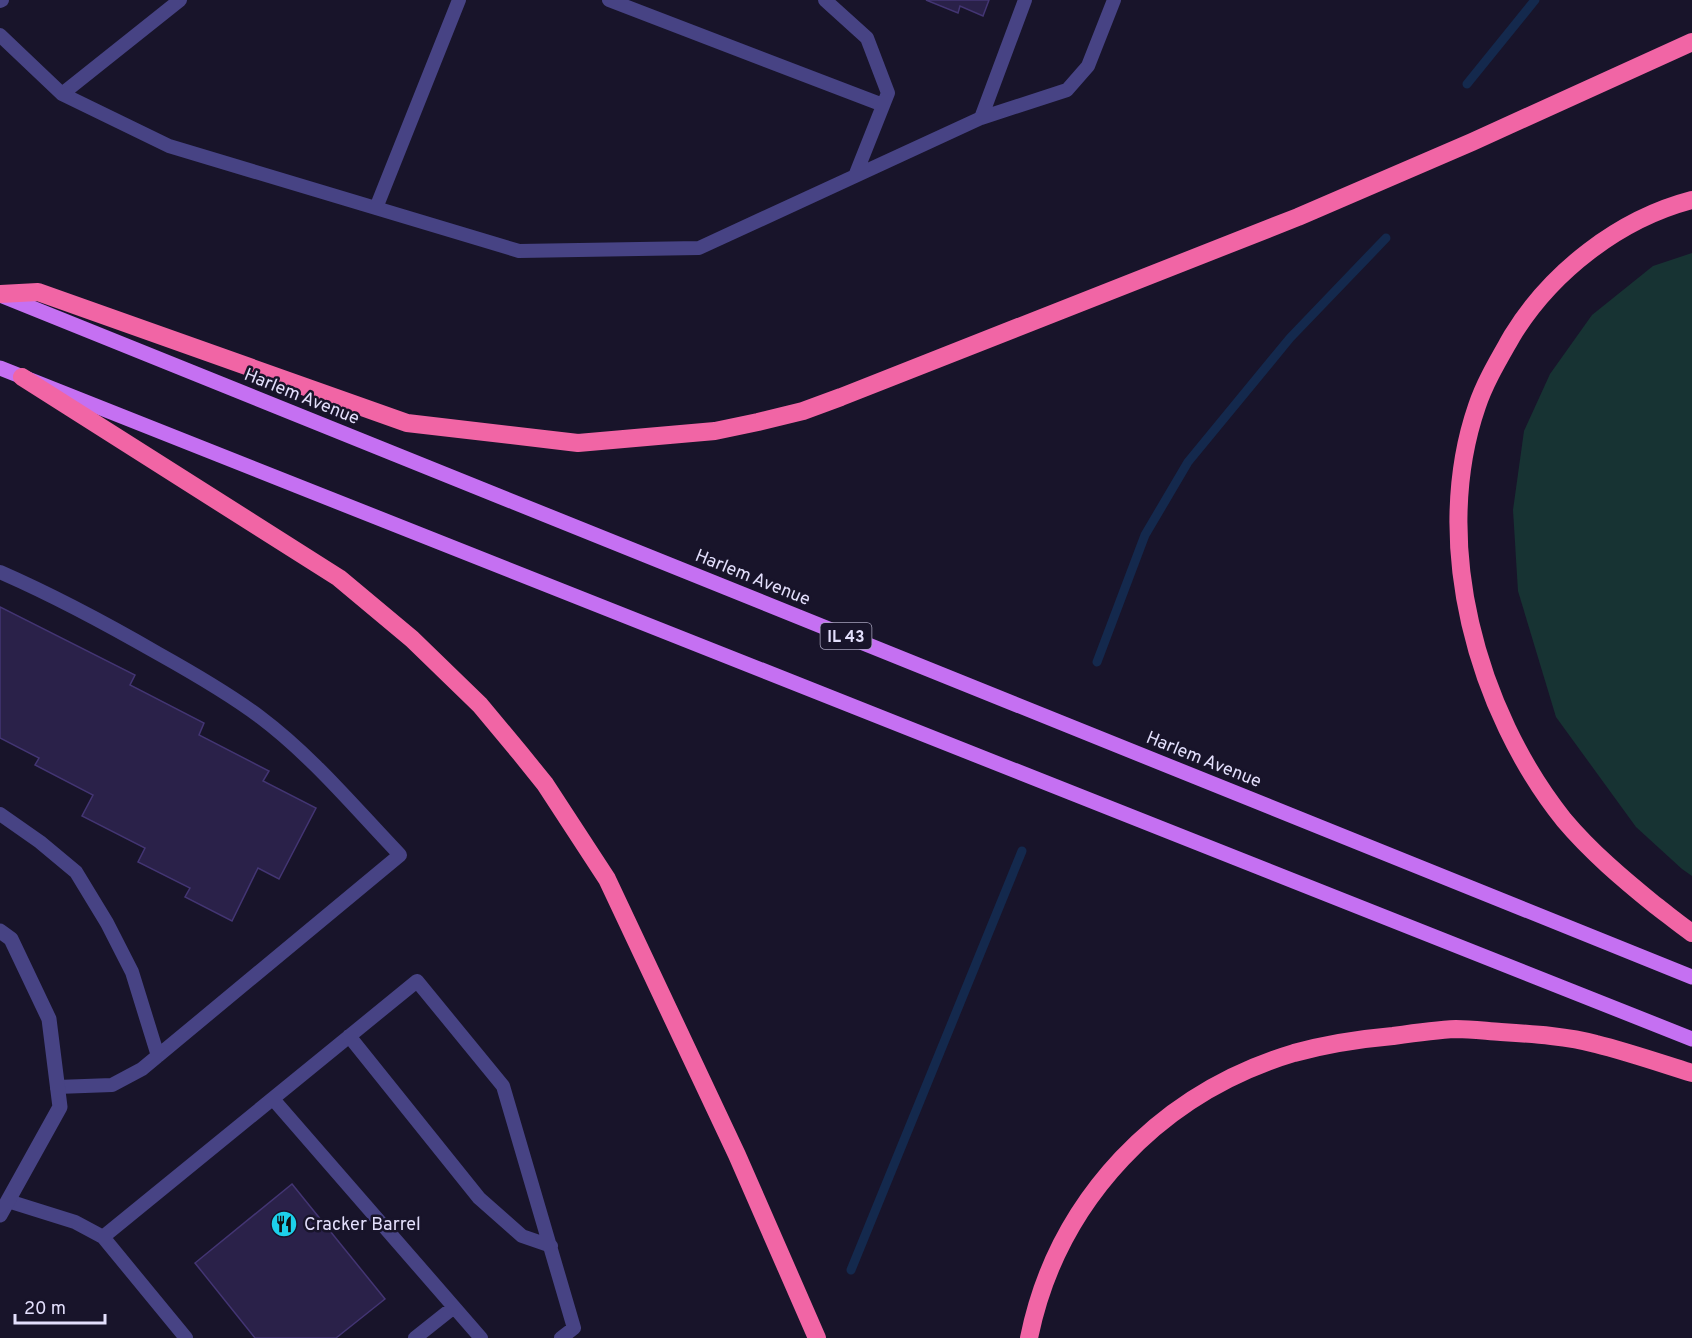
<svg xmlns="http://www.w3.org/2000/svg" width="1692" height="1338" viewBox="0 0 1692 1338" font-family="Overpass,sans-serif">
	<style>
		.green { fill: #173333 }
		.lines { fill: none; stroke-linecap: round; stroke-linejoin: round }
		.stream { stroke: #14294d; stroke-width: 9 }
		.building { fill: #2a2149; stroke: #433573; stroke-width: 1.5 }
		.lane { stroke: #474384; stroke-width: 14 }
		.street { stroke: #474384; stroke-width: 15 }
		.primary { stroke: #c570f2; stroke-width: 15 }
		.highway { stroke: #f165a5; stroke-width: 18 }
		.labels { text-anchor: middle; stroke-width: 5; stroke-linejoin: round; paint-order: stroke }
		.shield { fill: #18142a; stroke: #a6a2bd; stroke-width: 1.5 }
		.shield-label { font-size: 16px; font-weight: bold; fill: #e3dffc }
		.street-label { font-size: 18px; fill: #e3dffc; stroke: #18142a }
		.poi-label { font-size: 18px; fill: #e3dffc; stroke: #18142a; text-anchor: start }
	</style>
	<rect width="100%" height="100%" fill="#18142a"/>
	<!-- green -->
	<path class="green" d="M1692 253V876L1682 869 1636 827 1556 717 1518 591 1513 510 1524 431 1550 374 1592 315 1653 266Z"/>
	<g class="lines">
		<!-- stream -->
		<path class="stream" d="M1467 84 1535 0
			M1097 662 1145 535 1188 462 1290 338 1386 238
			M851 1270 1022 851"/>
	</g>
	<!-- building -->
	<path class="building" d="M926 0H989L983 16 960 6 958 13Z
		M0 607 135 675 130 685 204 723 199 735 269 771 263 781 316 808 279 879 258 868 232 921 185 897 190 888 138 862 145 848 82 816 93 795 35 765 39 758 0 738Z
		M292 1184 385 1299 336 1338H255L195 1263Z"/>
	<g class="lines">
		<!-- lane -->
		<path class="lane" d="M609 0 883 105
			M825 0 867 38 888 93 855 176
			M0 1 2 0
			M0 35 62 94 169 146 519 251 699 248 981 118 1025 0
			M62 94 180 0
			M981 118 1067 90 1088 66 1114 0
			M376 208 459 0
			M0 572C55 596 107 624 159 654 193 673 228 693 260 717 312 756 355 808 400 855L142 1069 112 1085 57 1087
			M0 814 40 842 76 872 107 923 132 972 158 1056
			M349 1036 479 1198 522 1236 551 1246
			M273 1099 481 1338
			M8 1201 75 1222 103 1237 186 1338
			M103 1237 417 981 503 1086 574 1328 561 1338
			M415 1338 454 1307"/>
		<!-- street -->
		<path class="street" d="M0 931 11 939 49 1019 60 1107 0 1215"/>
		<!-- primary -->
		<path class="primary" d="M0 295 1692 977
			M0 368 1692 1039"/>
		<!-- highway -->
		<path class="highway" d="M1692 200C1619 219 1551 272 1512 336 1499 359 1485 382 1477 406 1430 542 1477 711 1564 820 1591 852 1623 879 1655 905 1667 914 1679 924 1692 933
			M0 294 38 292 407 423 578 443 715 431 758 422 803 411 841 397 1298 217 1472 142 1692 42
			M22 377 339 578 412 639 480 705 520 753 545 784 607 879 737 1155 817 1338
			M1029 1338C1057 1200 1160 1093 1294 1053 1327 1044 1359 1039 1393 1036 1414 1033 1435 1030 1456 1029 1471 1029 1486 1031 1501 1032 1532 1034 1567 1036 1596 1044 1628 1052 1660 1063 1692 1073"/>
	</g>
	<!-- icons -->
	<defs>
		<symbol id="restaurant-disc" viewBox="-11 -11 22 22"><circle r="9.5" fill="#1dd1eb" stroke="#18142a"/><path d="M-5-6h1v4h1v-4h1v4h1v-4h1v5L-1.5 .5V6h-2V.5L-5-1ZM5-6V6H3V1.5H1.5Q1.5-4 5-6Z" fill="#111"/></symbol>
	</defs>
	<g fill-rule="evenodd">
		<use href="#restaurant-disc" x="269" y="1209" width="30" height="30"/>
	</g>
	<g class="labels">
		<!-- shield labels -->
		<rect class="shield" x="820.5" y="623" width="51" height="26" rx="4.5"/>
		<g class="shield-label">
			<text x="846" y="642">IL 43</text>
		</g>
		<!-- street labels -->
		<g class="street-label">
			<text transform="translate(302 396) rotate(22)" y="6">Harlem Avenue</text>
			<text transform="translate(753 577) rotate(22)" y="6">Harlem Avenue</text>
			<text transform="translate(1204 759) rotate(22)" y="6">Harlem Avenue</text>
		</g>
		<!-- poi labels -->
		<g class="poi-label">
			<text x="304" y="1230">Cracker Barrel</text>
		</g>
	</g>
	<!-- scale -->
	<path d="M15 1314v9h90v-9" fill="none" stroke="#e3dffc" stroke-width="3"/>
	<text x="24" y="1314" font-size="18" fill="#e3dffc" stroke="#18142a" stroke-width="4.5" paint-order="stroke">20 m</text>
</svg>
